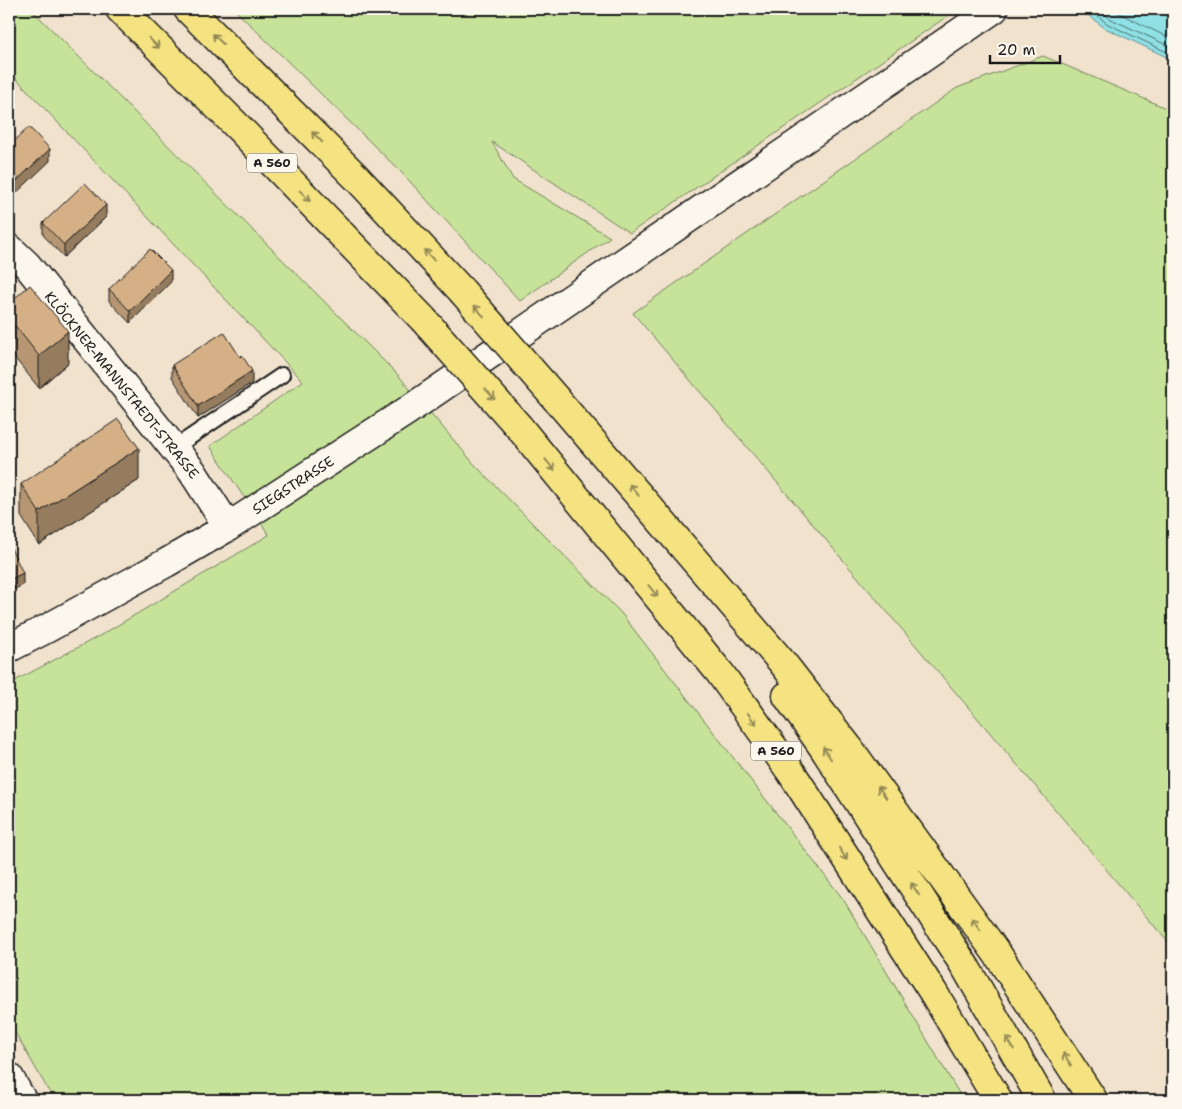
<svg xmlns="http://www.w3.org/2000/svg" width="1182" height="1109" viewBox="0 0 1182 1109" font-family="'Shantell Sans',sans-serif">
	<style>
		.green { fill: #c7e39a; stroke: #72805b }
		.water { fill: #8fe1e5; stroke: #619295 }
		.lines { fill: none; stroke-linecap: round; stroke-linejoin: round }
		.shore { stroke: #4a6b6c; stroke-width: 1 }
		.lane-casing { stroke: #1c1c1c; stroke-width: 18 }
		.street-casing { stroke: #1c1c1c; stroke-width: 31 }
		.secondary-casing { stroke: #1c1c1c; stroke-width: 31 }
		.highway-casing { stroke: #1c1c1c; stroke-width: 31 }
		.lane { stroke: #fbf7ec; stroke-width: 14 }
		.street { stroke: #fbf7ec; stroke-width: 28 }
		.secondary { stroke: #fbf7ec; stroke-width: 28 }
		.highway { stroke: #f5e382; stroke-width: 28 }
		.highway-bridge-casing { stroke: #1c1c1c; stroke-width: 31; stroke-linecap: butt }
		.highway-bridge { stroke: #f5e382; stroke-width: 28 }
		.wall { fill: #b79773; stroke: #1c1c1c }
		.shaded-wall { fill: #957b5e; stroke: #1c1c1c }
		.building { fill: #d5b086; stroke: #1c1c1c }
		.oneway { stroke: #938954 }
		.labels { text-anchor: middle; stroke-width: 4; stroke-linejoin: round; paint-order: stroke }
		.shield { fill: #fbf7ec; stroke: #5f5e5a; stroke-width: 1 }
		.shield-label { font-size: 12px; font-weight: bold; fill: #1c1c1c }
		.street-label { font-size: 14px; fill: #1c1c1c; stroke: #fbf7ec }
	</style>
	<rect width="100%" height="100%" fill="#f0e2cd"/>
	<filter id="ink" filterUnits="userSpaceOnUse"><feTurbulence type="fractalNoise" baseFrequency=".02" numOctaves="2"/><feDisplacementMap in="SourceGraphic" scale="10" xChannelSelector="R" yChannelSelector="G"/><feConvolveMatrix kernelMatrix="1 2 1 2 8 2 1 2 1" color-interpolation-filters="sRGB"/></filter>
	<g filter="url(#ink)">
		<!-- green -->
		<path class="green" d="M9 9H31L398 375 475 465 621 613 843 899 963 1100H54L9 1022V684L103 634 269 535 210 446 303 381 9 71Z
			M234 9H958L630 233 492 142 513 179 610 237 520 301 402 173Z
			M1043 56 1173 111V948L633 313 957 88Z"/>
		<!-- water -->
		<path class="water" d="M1080 9H1173V60L1105 28Z"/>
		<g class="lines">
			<!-- shore -->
			<path class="shore" d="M1088 9 1108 24 1173 55
				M1098 9 1111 19 1173 48
				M1111 9 1173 40"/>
			<defs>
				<path id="lane" d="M174 448 282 375"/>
				<path id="street" d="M9 248 27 265 192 471 228 527"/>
				<path id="secondary" d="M9 648 46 629 166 563 228 527 407 411 994 9
					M9 1077 22 1100"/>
				<path id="highway" d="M120 9 240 129 423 319
					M188 9 357 178 462 291
					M557 400 782 662 849 748 998 955 1093 1100
					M519 427 720 673 791 772 933 992 998 1100
					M787 696 823 747 966 968 1042 1100"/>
			</defs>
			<!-- lane casing -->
			<use href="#lane" class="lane-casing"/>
			<!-- street casing -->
			<use href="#street" class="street-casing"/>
			<!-- secondary casing -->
			<use href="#secondary" class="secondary-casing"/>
			<!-- highway casing -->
			<use href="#highway" class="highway-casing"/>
			<!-- lane -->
			<use href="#lane" class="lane"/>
			<!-- street -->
			<use href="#street" class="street"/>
			<!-- secondary -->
			<use href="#secondary" class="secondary"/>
			<!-- highway -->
			<use href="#highway" class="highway"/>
			<defs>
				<path id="highway-bridge" d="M462 291 557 400
					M423 319 519 427"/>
			</defs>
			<!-- highway-bridge casing -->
			<use href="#highway-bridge" class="highway-bridge-casing"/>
			<!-- highway-bridge -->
			<use href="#highway-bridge" class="highway-bridge"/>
		</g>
		<!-- wall -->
		<path class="wall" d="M106 217 64 257 43 235V223Z
			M171 282 130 323 109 301V289Z
			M9 303 68 363 39 388 9 351Z
			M172 365 252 383 198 418 172 377Z
			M139 480 39 545 21 516V484Z"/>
		<!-- shaded-wall -->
		<path class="shaded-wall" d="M50 149V161L9 200V188Z
			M106 205V217L64 257V245Z
			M171 270V282L130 323V311Z
			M68 331V363L39 388V356Z
			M252 371V383L198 418V406Z
			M139 448V480L39 545V512Z
			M23 573V585L9 592V580Z"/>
		<!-- building -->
		<path class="building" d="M29 127 50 149 9 188V146Z
			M85 183 106 205 64 245 43 223Z
			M150 249 171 270 130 311 109 289Z
			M30 285 68 331 39 356 9 318V303Z
			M224 332 240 357 242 355 252 371 198 406 172 365Z
			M118 419 139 448 39 512 21 484Z
			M9 544 23 573 9 580Z"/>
		<!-- one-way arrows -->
		<defs><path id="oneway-shaft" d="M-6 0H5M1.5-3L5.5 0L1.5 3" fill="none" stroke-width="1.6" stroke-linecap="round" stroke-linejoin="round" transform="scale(1.25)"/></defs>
		<g class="oneway">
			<use href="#oneway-shaft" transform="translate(218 39) rotate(-136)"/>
			<use href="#oneway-shaft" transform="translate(154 43) rotate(45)"/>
			<use href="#oneway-shaft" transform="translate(317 137) rotate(-135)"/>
			<use href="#oneway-shaft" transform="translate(305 196) rotate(46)"/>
			<use href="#oneway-shaft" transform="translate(429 255) rotate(-133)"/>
			<use href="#oneway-shaft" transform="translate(479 311) rotate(-131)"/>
			<use href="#oneway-shaft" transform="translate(490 394) rotate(48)"/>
			<use href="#oneway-shaft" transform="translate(550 465) rotate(51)"/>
			<use href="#oneway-shaft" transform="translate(634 490) rotate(-130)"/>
			<use href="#oneway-shaft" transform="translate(653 591) rotate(51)"/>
			<use href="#oneway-shaft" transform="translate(752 719) rotate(54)"/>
			<use href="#oneway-shaft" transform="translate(827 753) rotate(-123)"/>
			<use href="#oneway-shaft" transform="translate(882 792) rotate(-126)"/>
			<use href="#oneway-shaft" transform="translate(843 854) rotate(57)"/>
			<use href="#oneway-shaft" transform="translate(915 889) rotate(-123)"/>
			<use href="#oneway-shaft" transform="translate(976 924) rotate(-125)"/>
			<use href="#oneway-shaft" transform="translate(1010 1043) rotate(-120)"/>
			<use href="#oneway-shaft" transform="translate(1067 1059) rotate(-122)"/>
		</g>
	</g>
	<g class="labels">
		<!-- shield labels -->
		<g class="shield">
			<rect x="247" y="153.5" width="50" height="19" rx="4"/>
			<rect x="751" y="741.5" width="50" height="19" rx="4"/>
		</g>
		<g class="shield-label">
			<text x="272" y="167">A 560</text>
			<text x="776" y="755">A 560</text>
		</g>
		<!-- street labels -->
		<g class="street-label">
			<text transform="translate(122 385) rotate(51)" y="5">KLÖCKNER-MANNSTAEDT-STRASSE</text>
			<text transform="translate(293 485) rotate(-33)" y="5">SIEGSTRASSE</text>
		</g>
	</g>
	<!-- margin -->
	<rect width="1182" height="1109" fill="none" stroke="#fbf7ec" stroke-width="30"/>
	<rect x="15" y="15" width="1152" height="1079" fill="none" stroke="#1c1c1c" stroke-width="2" filter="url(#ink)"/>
	<!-- scale -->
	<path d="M990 55v8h70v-8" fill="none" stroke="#1c1c1c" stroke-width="2.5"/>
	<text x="997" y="55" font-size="15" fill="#1c1c1c" stroke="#fbf7ec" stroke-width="4" paint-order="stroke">20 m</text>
</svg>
